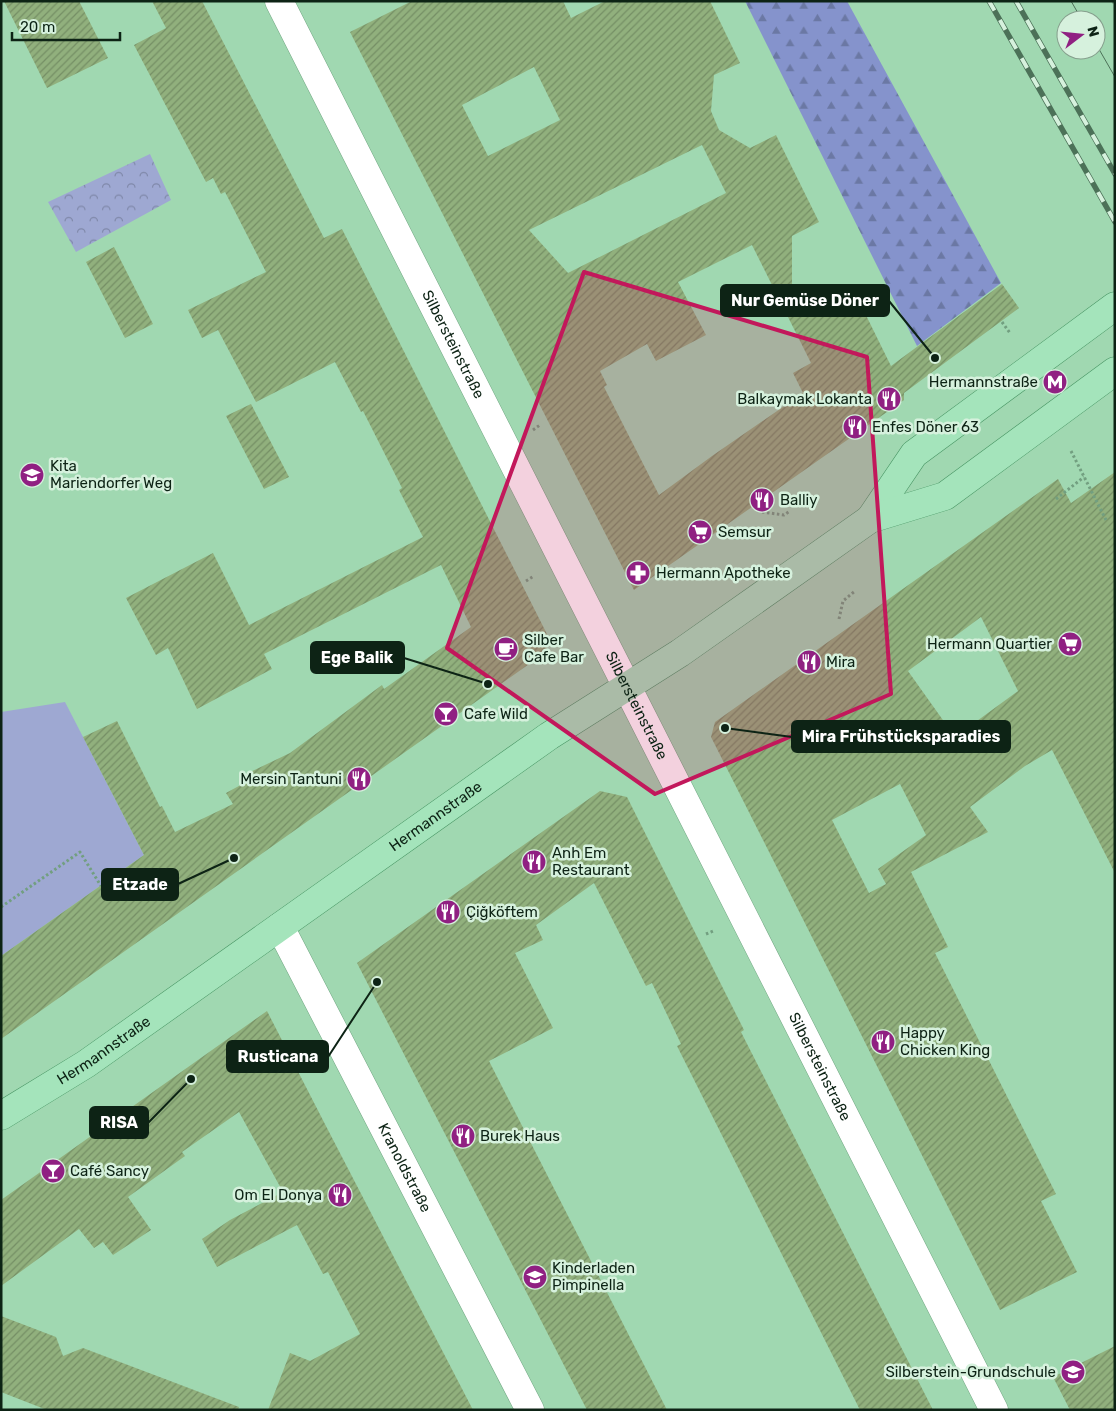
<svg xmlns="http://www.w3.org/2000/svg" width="1116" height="1411" viewBox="0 0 1116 1411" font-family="Rubik,sans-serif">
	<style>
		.grass { fill: #9ea8d2 }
		.forest { fill: url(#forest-firs) }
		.park { fill: url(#park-crowns) }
		.building { fill: url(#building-hatch); fill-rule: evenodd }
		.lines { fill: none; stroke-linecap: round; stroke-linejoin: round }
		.minor-casing { stroke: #71a782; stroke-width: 29 }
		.major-casing { stroke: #489564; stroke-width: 29 }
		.path { stroke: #729f80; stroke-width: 3; stroke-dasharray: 2.5 2.5; stroke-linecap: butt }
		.minor { stroke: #fff; stroke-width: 28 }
		.major { stroke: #a4e4bb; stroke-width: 28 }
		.tram { stroke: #4c7158; stroke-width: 1 }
		.rail-casing { stroke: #4c7158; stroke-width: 5.5 }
		.rail { stroke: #d6f1dd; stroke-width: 4; stroke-dasharray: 11; stroke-linecap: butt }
		.marked { fill: #c2185b; fill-opacity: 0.2; stroke: #c2185b; stroke-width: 4; stroke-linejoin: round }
		.labels { text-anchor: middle; stroke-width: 5; stroke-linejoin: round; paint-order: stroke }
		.street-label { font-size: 15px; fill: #0d2315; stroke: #d6f1dd }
		.poi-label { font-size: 15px; fill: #0d2315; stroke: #d6f1dd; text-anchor: start }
		.leader { fill: none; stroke: #0d2315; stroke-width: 2 }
		.callout-dot { fill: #0d2315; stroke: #d6f1dd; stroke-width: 2 }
		.callout { fill: #0d2315; stroke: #0d2315; stroke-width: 2 }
		.callout-label { font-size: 16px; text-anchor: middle; font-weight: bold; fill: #fff }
	</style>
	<defs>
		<pattern id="forest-firs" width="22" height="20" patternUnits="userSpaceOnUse" patternTransform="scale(1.25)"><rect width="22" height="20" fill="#8593cc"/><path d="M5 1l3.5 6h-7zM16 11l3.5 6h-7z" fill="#6b78a4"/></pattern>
		<pattern id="park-crowns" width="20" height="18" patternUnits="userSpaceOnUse" patternTransform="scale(1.25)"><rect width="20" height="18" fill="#9ea8d2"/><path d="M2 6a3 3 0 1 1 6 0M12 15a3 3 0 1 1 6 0" fill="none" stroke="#7f88a9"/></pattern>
		<pattern id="building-hatch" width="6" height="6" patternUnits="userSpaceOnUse" patternTransform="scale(1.25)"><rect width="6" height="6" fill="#91b07d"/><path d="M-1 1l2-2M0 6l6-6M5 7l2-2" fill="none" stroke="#758f65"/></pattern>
	</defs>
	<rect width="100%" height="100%" fill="#a0d8b1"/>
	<!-- grass -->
	<path class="grass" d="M65 702 144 855 1 956V712Z"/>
	<!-- forest -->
	<path class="forest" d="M745 1H847L1001 283 917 346Z"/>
	<!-- park -->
	<path class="park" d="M150 154 171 200 76 252 48 202Z"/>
	<!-- building -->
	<path class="building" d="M4 1H79L108 58 47 88Z
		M152 1H202L324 238 342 229 549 638 546 652 1 1039V956L144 855 83 737 117 721 160 807 162 806 175 832 233 804 226 793 248 781 244 775 290 753 382 685 384 689 471 627 441 565 264 654 272 669 197 709 168 648 156 655 126 598 213 553 249 625 423 537 399 490 402 488 363 411 361 412 335 362 256 402 218 330 202 338 188 310 266 272 225 192 221 194 213 178 206 182 134 45 166 28Z
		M412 1H563L571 18 605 1H710L740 63 714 75 711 111 719 130 750 148 776 135 819 222 792 236V288L832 317 860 303 891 366 1002 284 1019 308 904 393V400L634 590 350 32ZM534 67 560 120 488 156 462 105ZM702 145 726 193 568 273 529 230ZM752 245 811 363 793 373 803 393 712 456 659 495 604 387 607 385 600 371 647 344 656 361 706 335 678 282Z
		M114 247 153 324 125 338 86 262Z
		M251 404 289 477 264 489 226 416Z
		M1115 472V873L1052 750 1025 766 970 807 988 832 911 872 948 947 935 953 1056 1194 1041 1201 1077 1272 1000 1310 711 737 715 722 1058 479 1071 503ZM981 617 1018 691 955 737 908 671ZM900 784 926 835 878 869 886 884 869 893 832 820Z
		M600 791 627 797 744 1030 741 1032 933 1410H860L677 1046 681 1044 652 983 646 986 594 883 536 925 543 940 515 953 553 1028 489 1061 667 1410H587L357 963Z
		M267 1011 327 1128 473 1410H268L290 1353 310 1361 360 1334 328 1272 323 1274 297 1225 217 1267 202 1239 230 1220 283 1192 239 1112 182 1152 185 1156 128 1197 151 1230 113 1255 103 1242 94 1248 79 1229 1 1286V1200Z
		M1 1316 56 1337 63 1356 83 1348 239 1407 238 1410H47L1 1392Z
		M1115 1346V1410H1070L1053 1377Z"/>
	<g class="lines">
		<defs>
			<g id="minor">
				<path id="s1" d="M279 1 994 1410"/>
				<path id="s2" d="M280 927 530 1410"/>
			</g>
			<g id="major">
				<path d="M870 519 914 454 1115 306"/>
				<path id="s3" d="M1 1116 86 1064 549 736 680 653 870 519 945 496 1115 371"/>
			</g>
		</defs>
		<!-- minor casing -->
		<use href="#minor" class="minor-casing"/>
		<!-- major casing -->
		<use href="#major" class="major-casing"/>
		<!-- path -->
		<path class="path" d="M1113 1 1115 5
			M1002 322 1010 333
			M533 430 540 425
			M1071 451 1106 520
			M1056 499 1084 477
			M762 512 784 515 790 511
			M526 581 534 576
			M839 619 843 601 855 591
			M1 907 80 852 101 886
			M706 934 713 931"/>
		<!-- minor -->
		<use href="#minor" class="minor"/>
		<!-- major -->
		<use href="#major" class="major"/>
		<!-- tram -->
		<path class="tram" d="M1071 1 1082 20
			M1096 44 1115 77"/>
		<defs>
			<path id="rail" d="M989 1 1115 222
				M1016 1 1115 174"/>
		</defs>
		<!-- rail casing -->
		<use href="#rail" class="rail-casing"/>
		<!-- rail -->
		<use href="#rail" class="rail"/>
	</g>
	<!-- marked area -->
	<path class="marked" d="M584 272 867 357 891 694 655 794 447 648Z"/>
	<!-- icons -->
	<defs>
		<symbol id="metro-disc" viewBox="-11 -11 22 22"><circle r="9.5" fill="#902082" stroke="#d6f1dd"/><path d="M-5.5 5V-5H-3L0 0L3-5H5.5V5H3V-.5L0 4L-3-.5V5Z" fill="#fff"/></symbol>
		<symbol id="restaurant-disc" viewBox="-11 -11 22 22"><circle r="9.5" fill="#902082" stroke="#d6f1dd"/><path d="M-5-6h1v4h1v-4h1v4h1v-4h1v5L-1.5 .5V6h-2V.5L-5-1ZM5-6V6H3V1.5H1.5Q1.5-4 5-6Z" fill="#fff"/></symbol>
		<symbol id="school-disc" viewBox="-11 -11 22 22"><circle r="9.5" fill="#902082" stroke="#d6f1dd"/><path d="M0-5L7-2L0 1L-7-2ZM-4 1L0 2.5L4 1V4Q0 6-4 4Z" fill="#fff"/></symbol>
		<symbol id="supermarket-disc" viewBox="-11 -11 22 22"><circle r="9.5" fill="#902082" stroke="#d6f1dd"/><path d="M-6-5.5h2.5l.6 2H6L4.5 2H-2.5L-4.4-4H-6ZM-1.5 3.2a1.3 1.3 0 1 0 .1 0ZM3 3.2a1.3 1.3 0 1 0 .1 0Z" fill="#fff"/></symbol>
		<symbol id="pharmacy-disc" viewBox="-11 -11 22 22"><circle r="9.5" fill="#902082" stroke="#d6f1dd"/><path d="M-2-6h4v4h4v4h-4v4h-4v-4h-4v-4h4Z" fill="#fff"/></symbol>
		<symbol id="cafe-disc" viewBox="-11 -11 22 22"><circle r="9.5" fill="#902082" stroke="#d6f1dd"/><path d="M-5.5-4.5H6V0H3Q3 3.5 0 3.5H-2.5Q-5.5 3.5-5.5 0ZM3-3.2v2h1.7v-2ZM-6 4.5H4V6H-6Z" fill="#fff"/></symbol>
		<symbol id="bar-disc" viewBox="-11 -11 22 22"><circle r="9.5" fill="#902082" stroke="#d6f1dd"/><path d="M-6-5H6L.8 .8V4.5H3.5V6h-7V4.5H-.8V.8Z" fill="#fff"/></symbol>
	</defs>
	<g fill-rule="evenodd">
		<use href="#metro-disc" x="1041" y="368" width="28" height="28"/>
		<use href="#restaurant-disc" x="875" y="385" width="28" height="28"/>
		<use href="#restaurant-disc" x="841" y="413" width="28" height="28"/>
		<use href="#school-disc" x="18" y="461" width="28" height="28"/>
		<use href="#restaurant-disc" x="748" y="486" width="28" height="28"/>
		<use href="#supermarket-disc" x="686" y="518" width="28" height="28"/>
		<use href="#pharmacy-disc" x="624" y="559" width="28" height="28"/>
		<use href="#supermarket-disc" x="1056" y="630" width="28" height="28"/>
		<use href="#cafe-disc" x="492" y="635" width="28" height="28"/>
		<use href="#restaurant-disc" x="795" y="648" width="28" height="28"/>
		<use href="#bar-disc" x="432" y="700" width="28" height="28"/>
		<use href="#restaurant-disc" x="345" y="765" width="28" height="28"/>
		<use href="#restaurant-disc" x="520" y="848" width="28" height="28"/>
		<use href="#restaurant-disc" x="434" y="898" width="28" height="28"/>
		<use href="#restaurant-disc" x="869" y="1028" width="28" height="28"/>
		<use href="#restaurant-disc" x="449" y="1122" width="28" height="28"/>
		<use href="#bar-disc" x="39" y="1157" width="28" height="28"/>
		<use href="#restaurant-disc" x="326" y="1181" width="28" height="28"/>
		<use href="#school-disc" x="521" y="1263" width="28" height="28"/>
		<use href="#school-disc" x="1059" y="1358" width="28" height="28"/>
	</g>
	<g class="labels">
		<!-- street labels -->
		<g class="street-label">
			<text dy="5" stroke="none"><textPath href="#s1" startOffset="385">Silbersteinstraße</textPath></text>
			<text dy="5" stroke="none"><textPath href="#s1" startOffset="790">Silbersteinstraße</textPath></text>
			<text dy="5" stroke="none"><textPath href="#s3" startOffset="528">Hermannstraße</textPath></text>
			<text dy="5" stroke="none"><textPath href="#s3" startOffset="122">Hermannstraße</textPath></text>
			<text dy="5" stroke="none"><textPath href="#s1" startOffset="1195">Silbersteinstraße</textPath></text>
			<text dy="5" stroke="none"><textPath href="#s2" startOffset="271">Kranoldstraße</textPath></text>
		</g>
		<!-- poi labels -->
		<g class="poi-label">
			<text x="1038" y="387" text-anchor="end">Hermannstraße</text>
			<text x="872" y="404" text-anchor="end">Balkaymak Lokanta</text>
			<text x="872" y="432">Enfes Döner 63</text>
			<text x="50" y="471">Kita<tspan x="50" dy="17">Mariendorfer Weg</tspan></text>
			<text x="780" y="505">Balliy</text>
			<text x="718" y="537">Semsur</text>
			<text x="656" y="578">Hermann Apotheke</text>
			<text x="524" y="645">Silber<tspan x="524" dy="17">Cafe Bar</tspan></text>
			<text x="1052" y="649" text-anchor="end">Hermann Quartier</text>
			<text x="826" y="667">Mira</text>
			<text x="464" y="719">Cafe Wild</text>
			<text x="342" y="784" text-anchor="end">Mersin Tantuni</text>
			<text x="552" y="858">Anh Em<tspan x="552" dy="17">Restaurant</tspan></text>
			<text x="466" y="917">Çiğköftem</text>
			<text x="900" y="1038">Happy<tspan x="900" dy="17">Chicken King</tspan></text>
			<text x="480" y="1141">Burek Haus</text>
			<text x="70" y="1176">Café Sancy</text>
			<text x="322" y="1200" text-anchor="end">Om El Donya</text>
			<text x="552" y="1273">Kinderladen<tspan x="552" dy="17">Pimpinella</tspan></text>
			<text x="1056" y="1377" text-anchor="end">Silberstein-Grundschule</text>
		</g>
	</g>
	<!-- callouts -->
	<path class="leader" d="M935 358L889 301M488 684L404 658M725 728L792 737M234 858L178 884M377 982L328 1057M191 1079L148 1123"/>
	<g class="callout-dot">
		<circle cx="935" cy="358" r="5"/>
		<circle cx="488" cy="684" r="5"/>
		<circle cx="725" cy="728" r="5"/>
		<circle cx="234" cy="858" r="5"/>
		<circle cx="377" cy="982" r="5"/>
		<circle cx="191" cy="1079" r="5"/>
	</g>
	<g class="callout">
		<rect x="721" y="285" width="168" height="31" rx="5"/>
		<rect x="311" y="642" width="93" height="31" rx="5"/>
		<rect x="792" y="721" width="218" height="31" rx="5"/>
		<rect x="102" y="869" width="76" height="31" rx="5"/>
		<rect x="227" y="1041" width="101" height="31" rx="5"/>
		<rect x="90" y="1107" width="58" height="31" rx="5"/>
	</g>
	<g class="callout-label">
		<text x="805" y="306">Nur Gemüse Döner</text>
		<text x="357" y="663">Ege Balik</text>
		<text x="901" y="742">Mira Frühstücksparadies</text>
		<text x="140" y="890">Etzade</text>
		<text x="278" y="1062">Rusticana</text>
		<text x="119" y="1128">RISA</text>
	</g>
	<!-- border -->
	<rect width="1116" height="1411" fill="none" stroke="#0d2315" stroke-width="5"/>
	<!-- north arrow -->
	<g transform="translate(1081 35) rotate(74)"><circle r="24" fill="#d6f1dd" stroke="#869f8d"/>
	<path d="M0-4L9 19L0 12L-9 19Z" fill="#902082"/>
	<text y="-8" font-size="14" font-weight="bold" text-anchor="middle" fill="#0d2315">N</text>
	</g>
	<!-- scale -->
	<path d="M12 32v8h108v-8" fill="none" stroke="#0d2315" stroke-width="2.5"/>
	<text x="20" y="32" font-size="15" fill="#0d2315" stroke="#d6f1dd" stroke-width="4" paint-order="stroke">20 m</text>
</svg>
